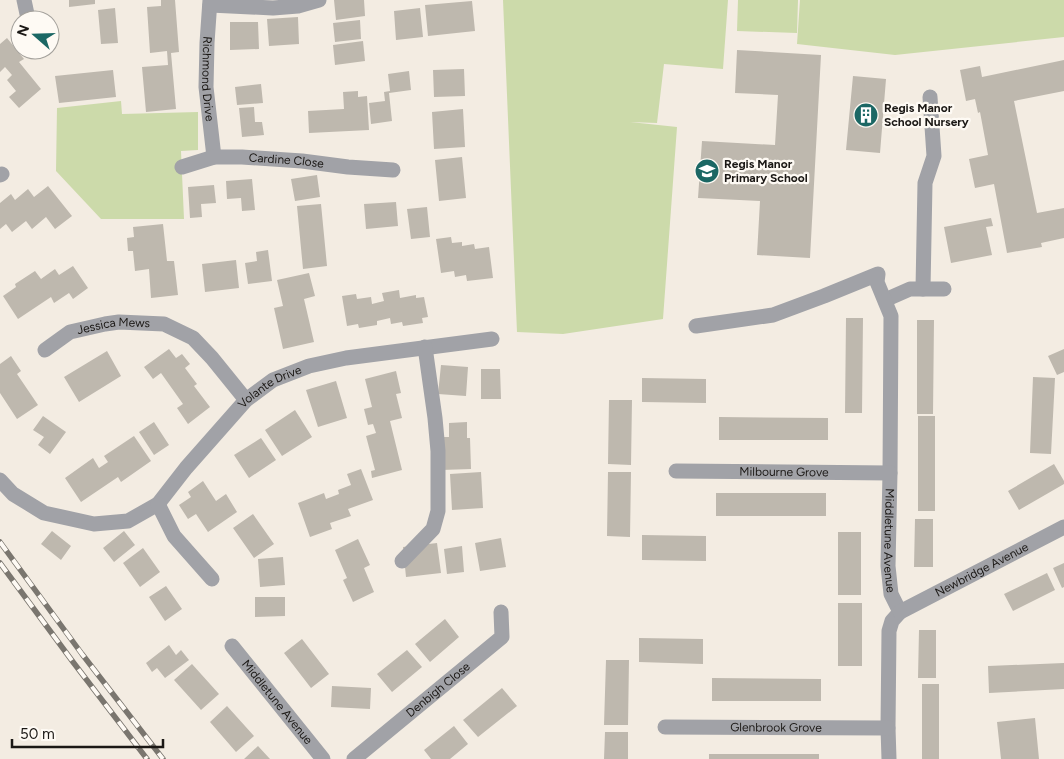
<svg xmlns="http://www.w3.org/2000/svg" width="1064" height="759" viewBox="0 0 1064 759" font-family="Figtree,sans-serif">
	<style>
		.green { fill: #ccdaaa }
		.building { fill: #beb8ae }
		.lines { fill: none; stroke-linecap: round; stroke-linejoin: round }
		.minor { stroke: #a1a2a7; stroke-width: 15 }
		.rail-casing { stroke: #7a766f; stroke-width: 5.5 }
		.rail { stroke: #fefaf4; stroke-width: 4; stroke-dasharray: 11; stroke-linecap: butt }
		.labels { text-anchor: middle; stroke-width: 4.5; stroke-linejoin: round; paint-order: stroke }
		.street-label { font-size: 12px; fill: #1b1815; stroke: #fefaf4 }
		.poi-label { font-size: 12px; font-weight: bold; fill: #1b1815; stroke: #fefaf4; text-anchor: start }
	</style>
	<rect width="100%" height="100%" fill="#f3ece2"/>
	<!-- green -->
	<path class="green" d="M503 0H728L723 69 664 64 657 123 630 122 677 127 663 319 563 334 517 332Z
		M738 0H798L797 33 737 31Z
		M800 0H1064V37L895 55 797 44Z
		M121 101 122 114 198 112V150L181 151 184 219H101L56 171 57 108Z"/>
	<!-- building -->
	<path class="building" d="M69 0H95V4L69 7Z
		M161 0H175L179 52 171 53 176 109 146 112 142 67 168 65 167 51 150 53 147 7 161 6Z
		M334 0H364L365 16 336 20Z
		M472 1 475 31 428 36 425 5Z
		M115 8 118 43 101 44 98 10Z
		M420 8 423 37 396 40 394 11Z
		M298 17 299 44 269 46 267 19Z
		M360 20 361 39 335 42 333 23Z
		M230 22H258L259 49 230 50Z
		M7 38 24 59 19 62 41 89 19 108 9 97 16 91 7 80 12 75 5 67 0 72V44Z
		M363 41 365 61 335 65 333 45Z
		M737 50 821 55 810 258 757 255 760 201 698 198 702 141 775 145 778 95 735 93Z
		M1064 60V91L1014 101 1037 213 1064 208V238L1041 243 1042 247 1007 253 994 184 975 188 969 159 988 155 980 112 978 113 975 99 966 101 960 70 980 66 982 77Z
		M464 69 465 96 434 97 433 70Z
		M113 70 116 97 59 103 55 76Z
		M409 71 411 90 389 93 392 121 371 124 369 103 385 101 384 92 390 91 388 74Z
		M853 76 886 79 880 153 846 150Z
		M261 84 263 103 237 105 235 87Z
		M358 91V97L367 96 369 130 309 133 308 111 344 109 343 92Z
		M254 107 255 122H262L264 135 242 137 239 108Z
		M463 109 465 147 434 149 432 112Z
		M462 157 466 198 439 201 435 160Z
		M317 175 320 197 295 201 291 179Z
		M252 179 255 210 242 211 241 198 227 199 226 181Z
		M214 185 216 203 201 204 202 217 190 218 188 187Z
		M48 186 72 216 55 229 46 217 32 229 26 221 12 232 6 224 0 229V203L11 194 15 200 28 189 34 197Z
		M396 202 398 226 366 229 364 204Z
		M321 204 327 266 303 269 297 206Z
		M427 207 430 237 411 239 407 209Z
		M991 218 993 226 986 227 992 255 951 263 944 227Z
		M163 224 167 261H174L178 295 151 298 149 269 135 271 133 251H128L127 238 134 237 133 227Z
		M451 237 452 243 462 242V246L474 244 475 249 489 247 493 278 467 281 466 275 455 277 454 271 441 273 436 239Z
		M268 250 272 281 248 284 245 263 257 261 256 252Z
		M236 260 239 288 205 292 202 264Z
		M73 266 88 288 73 299 69 293 54 303 51 297 18 319 3 296 16 287 15 284 35 271 41 279 55 269 59 275Z
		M309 273 315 296 304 299 314 342 283 349 274 308 283 306 277 280Z
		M399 290 400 298 416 295V298L424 297 428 317 422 318 423 323 403 326 402 322 391 324 390 318 377 321V325L359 328 358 324 347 326 342 296 356 294 357 299 371 297 372 304 384 301 382 293Z
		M846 318H863L862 413H845Z
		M917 320H934L933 414H917Z
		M169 349 176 358 182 354 190 364 185 368 197 384 194 386 210 407 188 424 177 408 183 404 161 373 153 379 144 367Z
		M1064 349V372L1057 375 1048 356Z
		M107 351 121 376 79 402 64 377Z
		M11 356 21 371 17 374 38 405 17 419 0 393V364Z
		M441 365 468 367 466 396 438 394Z
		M481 369H500L501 399H481Z
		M396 371 401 393 396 394 402 418 390 421 402 470 372 478 371 471 375 470 366 436 376 433 373 424 368 425 364 409 372 407 365 379Z
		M1033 377 1055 378 1051 454 1030 453Z
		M642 378 706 379V403L642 402Z
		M336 381 347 418 318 427 306 390Z
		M609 400H632L631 465 608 464Z
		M295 410 312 437 282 456 265 430Z
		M43 416 66 432 50 454 38 445 44 437 33 430Z
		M918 416H935V511H918Z
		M719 417 828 418V440H719Z
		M154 422 169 445 154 455 139 432Z
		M467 422V438H470L471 469 441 470 440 437H449V423Z
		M134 436 151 461 121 482 118 477 81 502 65 478 93 458 99 468 108 462 104 456Z
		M261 438 276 460 249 478 234 455Z
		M1054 464 1064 481V484L1019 510 1008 491Z
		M361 469 373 500 348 509 351 516 330 523 332 529 310 537 298 503 324 493 326 499 339 494 338 490 351 485 347 474Z
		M481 472 483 508 452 510 450 474Z
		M608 472H631L630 537 607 536Z
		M203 481 216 501 226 494 237 512 208 532 196 514 188 519 179 505 191 497 188 492Z
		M716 493H826V516H716Z
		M253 514 274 544 254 558 233 528Z
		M915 519H933V567H914Z
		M52 531 71 546 61 560 41 544Z
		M124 531 135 545 114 562 103 548Z
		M838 532H861V595H838Z
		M642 535 706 536V561L642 560Z
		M501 538 506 567 480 571 475 543Z
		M358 539 370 565 364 568 374 592 353 602 343 580 347 578 335 550Z
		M437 543 441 573 406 577 403 547Z
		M462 546 464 572 447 574 444 549Z
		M143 548 160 572 140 587 123 563Z
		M283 557 285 585 260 587 258 559Z
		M1064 563V587L1062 588 1053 568Z
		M1047 573 1055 590 1013 611 1004 594Z
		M166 586 182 609 165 621 149 597Z
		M255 597H285V616L255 617Z
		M838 603H862V666H838Z
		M445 619 459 637 430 662 415 644Z
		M919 630H936V678H918Z
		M639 638 703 639V664L639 662Z
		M302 639 329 674 311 688 284 653Z
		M169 645 176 655 181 650 189 660 165 678 157 668 152 672 146 663Z
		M407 650 422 667 392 692 377 674Z
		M606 660H629L628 725H604Z
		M1064 663V689L989 693 988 666Z
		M192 664 219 694 201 710 174 680Z
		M712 678 821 679V701H712Z
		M922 684H939V759H922Z
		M332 686 371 688 370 709 331 707Z
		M502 688 517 706 478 737 463 720Z
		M227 706 254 736 236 752 210 722Z
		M1035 718 1039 759H1001L997 722Z
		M454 726 468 744 450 759H431L424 750Z
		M605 732H628V759H604Z
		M258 746 270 759H244Z
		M709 754H819V759H709Z"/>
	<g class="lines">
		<!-- minor -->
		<g class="minor">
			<path d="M24 0 27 14"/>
			<path id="s1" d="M210 0 207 43 206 87 214 157"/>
			<path d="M210 5 273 8 298 6 319 0"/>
			<path id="s2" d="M182 167 214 157H242L302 161 348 167 393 170"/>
			<path d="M0 175 2 174"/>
			<path d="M923 289 925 183 934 156 930 97"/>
			<path d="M885 300 910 289H944"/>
			<path id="s3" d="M696 326 773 315 824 296 878 274 877 282 891 316 890 473 888 566 891 594 900 612 892 621 889 631 888 728 889 759"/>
			<path id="s4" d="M45 350 70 332 105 324 119 322 164 324 193 338 212 358 246 400"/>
			<path id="s5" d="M676 471 890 473"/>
			<path id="s6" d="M0 480 13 494 44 513 94 524 128 521 158 504 186 468 246 400 273 380 309 366 346 358 492 339"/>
			<path d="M158 504 174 536 212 579"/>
			<path d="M402 561 433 529 438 511V451L435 418 425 347"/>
			<path id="s7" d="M900 612 1064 527"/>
			<path id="s8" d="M232 646 323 759"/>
			<path id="s9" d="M665 727 888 728"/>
			<path id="s10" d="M354 759 502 637 501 612"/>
		</g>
		<defs>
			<path id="rail" d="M0 542 82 654 163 759
				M0 563 73 662 147 759"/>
		</defs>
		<!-- rail casing -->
		<use href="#rail" class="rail-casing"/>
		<!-- rail -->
		<use href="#rail" class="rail"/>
	</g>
	<!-- icons -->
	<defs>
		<symbol id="building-disc" viewBox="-11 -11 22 22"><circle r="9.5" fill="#1b6764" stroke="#fefaf4"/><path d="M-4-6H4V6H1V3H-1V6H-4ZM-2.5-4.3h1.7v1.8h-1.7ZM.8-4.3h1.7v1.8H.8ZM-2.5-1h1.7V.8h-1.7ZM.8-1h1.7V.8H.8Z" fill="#fff"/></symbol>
		<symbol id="school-disc" viewBox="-11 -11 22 22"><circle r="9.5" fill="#1b6764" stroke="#fefaf4"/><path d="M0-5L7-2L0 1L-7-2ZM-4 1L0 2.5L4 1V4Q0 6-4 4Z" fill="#fff"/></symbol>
	</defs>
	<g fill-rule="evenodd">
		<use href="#building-disc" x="852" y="101" width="28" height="28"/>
		<use href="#school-disc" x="693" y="157" width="28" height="28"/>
	</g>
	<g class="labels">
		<!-- street labels -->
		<g class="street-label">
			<text dy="4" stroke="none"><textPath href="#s1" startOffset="79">Richmond Drive</textPath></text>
			<text dy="4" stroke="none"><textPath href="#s2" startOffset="106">Cardine Close</textPath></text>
			<text dy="4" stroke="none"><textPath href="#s4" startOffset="75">Jessica Mews</textPath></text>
			<text dy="4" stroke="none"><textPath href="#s6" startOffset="339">Volante Drive</textPath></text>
			<text dy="4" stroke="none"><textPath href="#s5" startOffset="108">Milbourne Grove</textPath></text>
			<text dy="4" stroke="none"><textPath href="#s3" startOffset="460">Middletune Avenue</textPath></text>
			<text dy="4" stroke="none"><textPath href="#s7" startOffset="92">Newbridge Avenue</textPath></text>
			<text dy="4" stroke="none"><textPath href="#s10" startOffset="109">Denbigh Close</textPath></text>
			<text dy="4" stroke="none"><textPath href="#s8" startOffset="72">Middletune Avenue</textPath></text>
			<text dy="4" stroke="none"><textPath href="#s9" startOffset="111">Glenbrook Grove</textPath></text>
		</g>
		<!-- poi labels -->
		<g class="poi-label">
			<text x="884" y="112">Regis Manor<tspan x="884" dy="14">School Nursery</tspan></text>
			<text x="724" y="168">Regis Manor<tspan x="724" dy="14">Primary School</tspan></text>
		</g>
	</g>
	<!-- north arrow -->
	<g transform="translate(35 35) rotate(290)"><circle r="24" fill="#fefaf4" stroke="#a3a09b"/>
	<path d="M0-4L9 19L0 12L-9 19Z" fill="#1b6764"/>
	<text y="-8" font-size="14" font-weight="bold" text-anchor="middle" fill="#1b1815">N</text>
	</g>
	<!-- scale -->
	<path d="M12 739v8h151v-8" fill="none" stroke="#1b1815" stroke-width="2.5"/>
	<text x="20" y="739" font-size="15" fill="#1b1815" stroke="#fefaf4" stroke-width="4" paint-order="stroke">50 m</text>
</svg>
